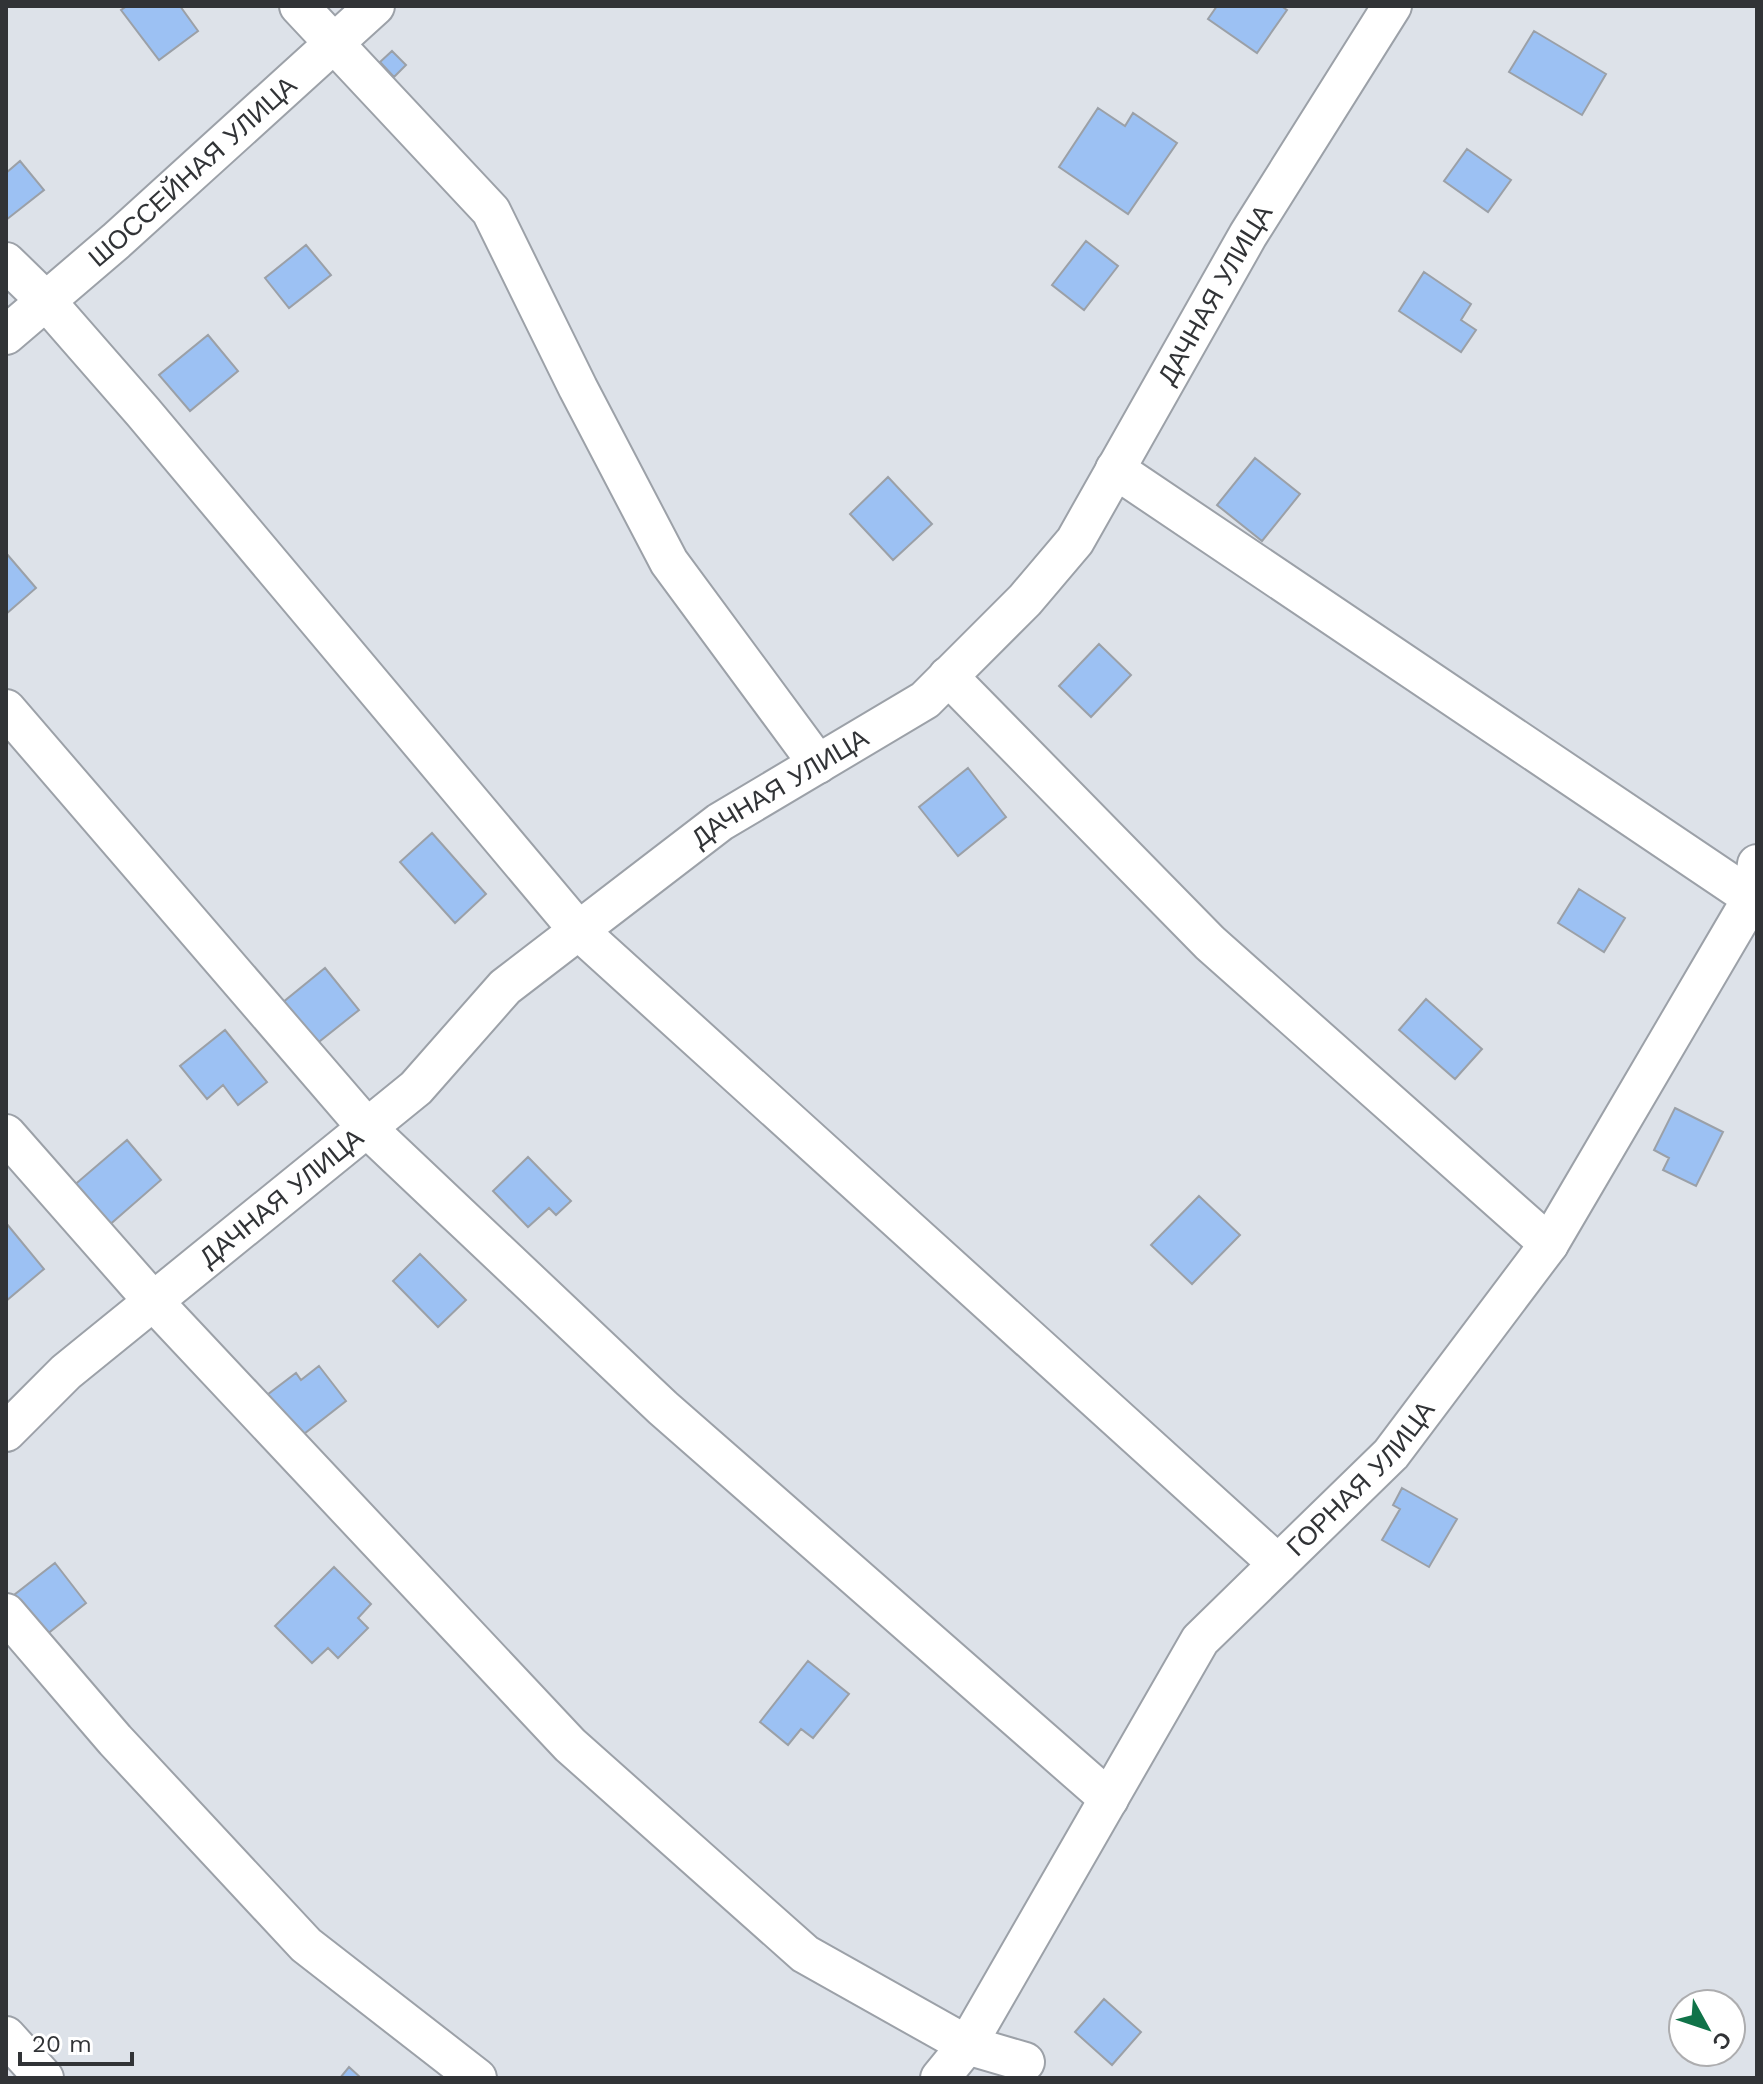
<svg xmlns="http://www.w3.org/2000/svg" width="1763" height="2084" viewBox="0 0 1763 2084" font-family="'Work Sans',sans-serif">
	<style>
		.building { fill: #9cc1f3; stroke: #9ba0a7; stroke-width: 2 }
		.lines { fill: none; stroke-linecap: round; stroke-linejoin: round }
		.minor-casing { stroke: #9ca1a8; stroke-width: 42 }
		.minor { stroke: #fff; stroke-width: 38 }
		.labels { text-anchor: middle; stroke-width: 6; stroke-linejoin: round; paint-order: stroke }
		.street-label { font-size: 26px; fill: #313336; stroke: #fff }
	</style>
	<rect width="100%" height="100%" fill="#dde2e9"/>
	<!-- building -->
	<path class="building" d="M127 6H180L198 31 159 60 121 10Z
		M1217 6H1281L1287 10 1257 53 1208 19Z
		M1534 31 1606 74 1582 115 1509 72Z
		M392 51 406 65 394 77 380 62Z
		M1098 108 1125 126 1133 113 1177 143 1128 214 1059 167Z
		M1467 149 1511 180 1488 212 1444 181Z
		M20 161 44 190 6 220V173Z
		M1086 241 1118 266 1084 310 1052 285Z
		M306 245 331 275 289 308 265 278Z
		M1424 272 1471 304 1461 320 1476 330 1461 352 1399 311Z
		M208 335 238 371 190 411 159 375Z
		M1255 458 1300 494 1262 541 1217 505Z
		M888 477 932 524 893 560 850 514Z
		M6 553 36 588 6 614Z
		M1099 644 1131 675 1091 717 1059 686Z
		M968 768 1006 817 958 856 919 807Z
		M432 833 486 894 455 923 400 862Z
		M1579 889 1625 918 1604 952 1558 923Z
		M325 968 359 1010 315 1045 282 1003Z
		M1426 999 1482 1049 1455 1079 1399 1030Z
		M225 1030 267 1082 238 1105 223 1085 207 1099 180 1066Z
		M1675 1108 1723 1132 1696 1186 1663 1170 1669 1158 1654 1150Z
		M127 1140 161 1180 107 1227 72 1187Z
		M528 1157 571 1201 556 1215 549 1208 528 1227 493 1191Z
		M1199 1196 1240 1235 1192 1284 1151 1245Z
		M6 1223 44 1269 6 1301Z
		M420 1254 466 1300 438 1327 393 1281Z
		M319 1366 346 1401 300 1437 267 1395 296 1373 301 1380Z
		M1402 1488 1457 1519 1429 1567 1382 1540 1400 1509 1393 1505Z
		M55 1563 86 1603 46 1635 14 1595Z
		M334 1567 371 1604 358 1618 368 1628 338 1658 328 1648 312 1663 275 1626Z
		M808 1661 849 1694 813 1738 801 1729 788 1745 760 1722Z
		M1104 1999 1141 2032 1112 2065 1075 2032Z
		M349 2067 361 2078H340Z"/>
	<g class="lines">
		<defs>
			<g id="minor">
				<path d="M299 6 491 211 578 388 669 562 818 764"/>
				<path d="M6 262 46 301 143 412 579 931 1278 1564"/>
				<path id="s1" d="M6 335 116 241 375 6"/>
				<path d="M1115 469 1752 898"/>
				<path d="M948 676 1210 943 1549 1244"/>
				<path d="M6 709 368 1129 663 1408 1109 1799"/>
				<path d="M6 1134 153 1301 570 1745 805 1954 967 2045 1025 2062"/>
				<path id="s2" d="M6 1432 66 1372 416 1088 505 987 720 822 925 700 1025 600 1075 541 1248 235 1392 6"/>
				<path d="M6 1613 115 1740 306 1945 477 2078"/>
				<path d="M6 2036 44 2078"/>
				<path id="s3" d="M940 2078 967 2045 1200 1640 1391 1454 1549 1244 1752 898 1757 864"/>
			</g>
		</defs>
		<!-- minor casing -->
		<use href="#minor" class="minor-casing"/>
		<!-- minor -->
		<use href="#minor" class="minor"/>
	</g>
	<g class="labels">
		<!-- street labels -->
		<g class="street-label">
			<text dy="9" stroke="none"><textPath href="#s1" startOffset="248">ШОССЕЙНАЯ УЛИЦА</textPath></text>
			<text dy="9" stroke="none"><textPath href="#s2" startOffset="1682">ДАЧНАЯ УЛИЦА</textPath></text>
			<text dy="9" stroke="none"><textPath href="#s2" startOffset="1010">ДАЧНАЯ УЛИЦА</textPath></text>
			<text dy="9" stroke="none"><textPath href="#s2" startOffset="362">ДАЧНАЯ УЛИЦА</textPath></text>
			<text dy="9" stroke="none"><textPath href="#s3" startOffset="738">ГОРНАЯ УЛИЦА</textPath></text>
		</g>
	</g>
	<!-- border -->
	<rect width="1763" height="2084" fill="none" stroke="#313336" stroke-width="16"/>
	<!-- north arrow -->
	<g transform="translate(1707 2028) rotate(130)"><circle r="38" fill="#ffffff" stroke="#adadaf" stroke-width="2"/>
	<path d="M0-6L14 30L0 20L-14 30Z" fill="#107349"/>
	<text y="-12" font-size="22" font-weight="bold" text-anchor="middle" fill="#313336">С</text>
	</g>
	<!-- scale -->
	<path d="M20 2052v12h112v-12" fill="none" stroke="#313336" stroke-width="4"/>
	<text x="32" y="2052" font-size="24" fill="#313336" stroke="#ffffff" stroke-width="6" paint-order="stroke">20 m</text>
</svg>
